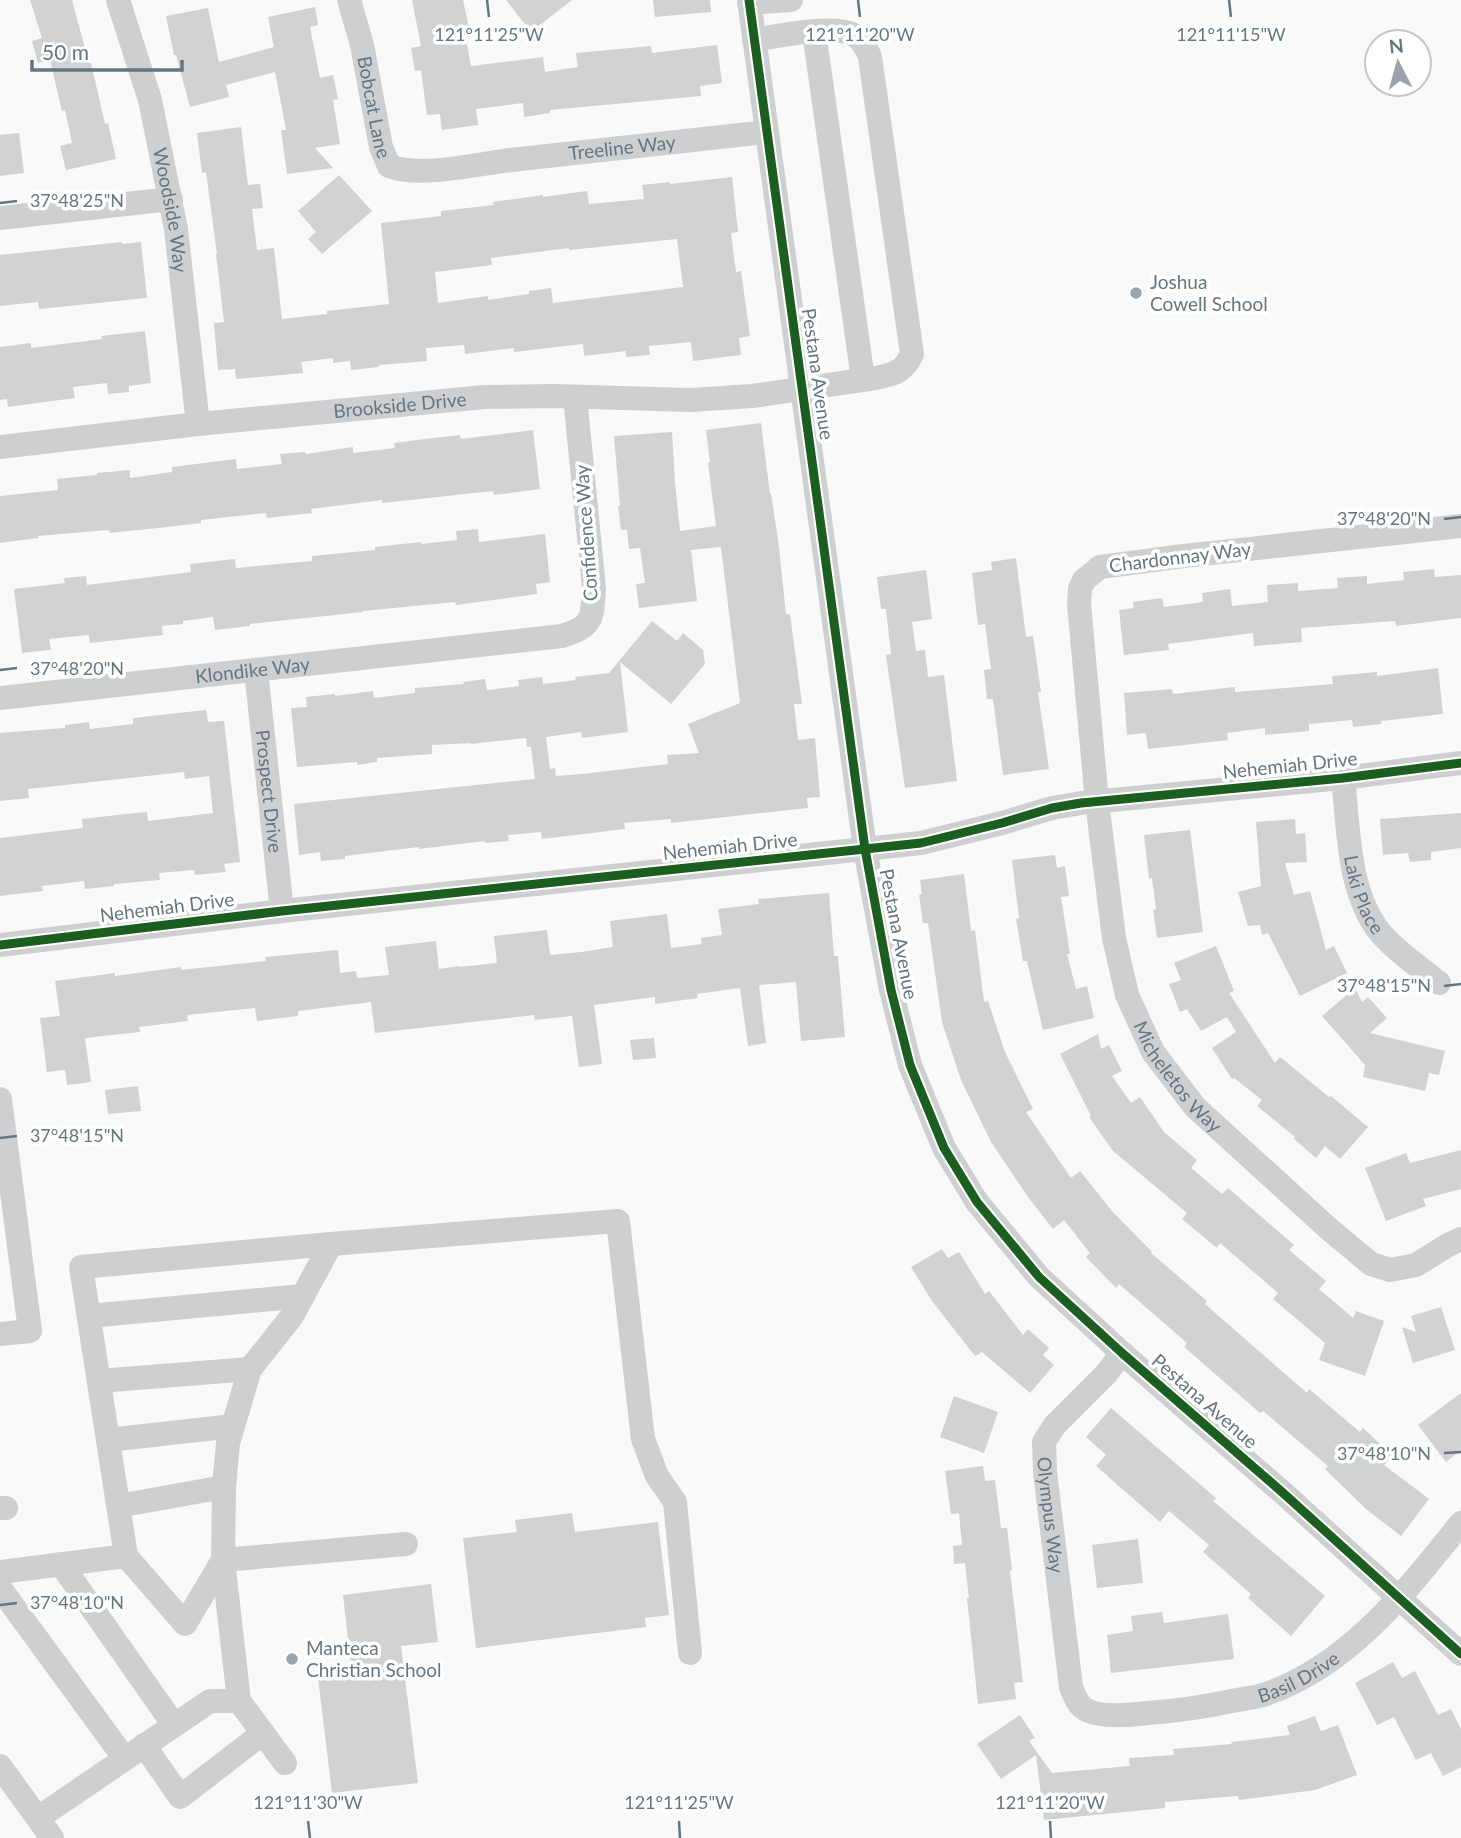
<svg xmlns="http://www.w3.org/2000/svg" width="1461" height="1838" viewBox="0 0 1461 1838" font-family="Lato,sans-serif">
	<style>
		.building { fill: #d0d2d3; fill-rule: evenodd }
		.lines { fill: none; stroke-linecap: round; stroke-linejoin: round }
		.minor { stroke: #cecfd0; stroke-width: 24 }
		.cycleway-casing { stroke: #fff; stroke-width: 13 }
		.cycleway { stroke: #1b5e20; stroke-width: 9 }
		.ticks { fill: none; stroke: #657683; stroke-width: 2.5 }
		.poi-dot { fill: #99a4ac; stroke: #fff; stroke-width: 2.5 }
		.labels { text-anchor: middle; stroke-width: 7; stroke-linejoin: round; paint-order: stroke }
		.street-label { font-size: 19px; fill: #657683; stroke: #fff }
		.poi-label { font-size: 19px; fill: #657683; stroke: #fff; text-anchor: start }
		.ticks-label { font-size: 18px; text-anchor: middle; fill: #657683; stroke: #fff; stroke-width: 7; stroke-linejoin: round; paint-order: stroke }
	</style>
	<rect width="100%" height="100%" fill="#f9f9f9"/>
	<!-- building -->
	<path class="building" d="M30 0H72L89 63H91L105 124 108 123 116 159 66 170 60 146 72 143 65 110 62 111 50 60 38 63 32 41 42 38Z
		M412 0H463L469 28 464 29 471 66 543 57 545 72 578 67 576 53 651 46 652 53 717 45 722 83 700 86 701 96 550 110V113L524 117 523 103 476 109 478 125 442 130 440 114 427 115 421 70 415 71 411 48 421 46Z
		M506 0H572L531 32Z
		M653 0H710L711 12 655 17Z
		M315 7 318 25 310 27 320 78 333 75 338 99 333 100 340 144 315 148 333 168 287 174 281 130H286L275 72 226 85 229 97 190 107 176 55H174L166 16 208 8 219 62 274 47 268 17Z
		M241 127 248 185 260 184 263 208 252 209 257 250 274 248 282 319 327 314V311L389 304 381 223 441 216V211L494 205 493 202 543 195V197L587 191 589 204 644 199 642 185 670 182V184L732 177 738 232 731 233 736 272 741 271 750 336 739 338 741 355 693 361 691 342 649 346 650 355 626 357V351L584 356 583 344 514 352V348L465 354 464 345 426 348 427 361 379 365V367L351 370 350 361 333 363V358L301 362 303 373 236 379 235 369 218 370 214 323 224 322 216 254H217L206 172 202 173 197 133ZM677 239 683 287 553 303 551 288 529 291V294L488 300V296L438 303 435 272 492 265 491 258 569 248V250Z
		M19 133 24 173 0 176V135Z
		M339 175 372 211 322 254 308 239 316 232 298 211Z
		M122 242V244L141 242 147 298 39 309 38 302 0 306V255Z
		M145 331 151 383 129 386V392L108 394 107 383 73 387 75 398 8 407 7 399 0 400V347L31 343V348L102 339 101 336Z
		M761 423 770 494H771L778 539 786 614H790L802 704H794L798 740 815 738 820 797 807 798 808 808 671 823V819L624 823 625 829 542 839 541 832 508 835 509 841 485 843V841L419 849V847L345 856V859L321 861 320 852 299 855 294 804 535 779 531 747H527L526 738 471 744V743L432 745V754L377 758V762L357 765V762L297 767 291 708 307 707 306 697 335 694V696L373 691 374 698 415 693V688L464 684 463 682 485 679 487 690 519 686 518 680 542 677 543 684 576 680 575 677 609 673 652 621 677 641 683 633 703 650 705 664 671 704 620 662 628 732 582 738 581 732 546 737 550 769 555 768 556 776 582 774 668 764 667 755 699 753 688 724 740 703 721 547 691 550 697 601 639 608 636 584 645 583 640 548 629 549 627 530H621L618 506H620L614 436 672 432 675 482 680 531 716 526 708 463 710 462 706 430Z
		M533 430 540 489 494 495 493 491 382 503V500L311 509 312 513 267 518 266 513 201 520V523L158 528 110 533 109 530 38 536V538L0 543V496L58 490 57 479 97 475V473L130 470V478L172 472V467L236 459 237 469 282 464 280 454 305 452 306 454 353 447V453L395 448 394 443 425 439 460 435 461 439Z
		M478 529 479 542 545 534 550 582 536 584 537 594 456 605 455 602 363 611V612L250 624V626L215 630 213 617 183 621V624L162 626 163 635 90 643 89 635 49 639 51 650 22 653 14 589 65 583 64 578 86 576 87 585 191 572 190 564 235 559 236 568 312 561V556L375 550V547L421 542V544L457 540 456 531Z
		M1016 558 1026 637 1033 636 1041 692H1038L1049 769 1003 775 993 699H987L984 670 991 669 985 624 978 625 972 573 992 570 991 562Z
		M1434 569 1435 577 1461 575V618L1396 626 1395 621 1301 628 1302 642 1254 646 1253 633 1168 644 1169 650 1124 655 1119 610 1134 608 1133 602 1162 598 1164 607 1203 602 1202 593 1230 589 1232 606 1268 602 1267 585 1298 583V591L1338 588 1337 578 1367 576V584L1404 580 1403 572Z
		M926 570 932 619 912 622 916 651 925 650 928 677 944 675 957 781 905 788 886 655 891 654 886 609H881L877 577Z
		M1438 668 1443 714 1381 721 1382 724 1353 727 1352 720 1309 724V731L1265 735V728L1227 733 1228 740 1148 749 1146 733 1127 735 1124 693 1172 689 1173 694 1235 687V692L1333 684 1332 676 1377 672V676Z
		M206 710 208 722 224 721 240 862 224 864 226 872 195 875 194 870 159 873 160 880 114 884V886L85 889 84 881 42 886 43 891 0 896V838L83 828 82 819 126 814 147 812 148 821 213 813 209 776 185 779 184 772 28 789 29 798 0 801V733L65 728V725L89 722 90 729 133 724V718Z
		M1461 813V848L1431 852V860L1410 862 1408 853 1383 855 1380 819Z
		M1295 819 1296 834 1305 833 1307 862 1285 863 1294 895 1310 891 1326 950 1334 946 1347 973 1300 996 1268 933 1262 935 1260 925 1248 926 1238 892 1261 886 1256 822Z
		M1190 830 1203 932 1157 938 1153 910 1156 909 1152 878 1149 879 1144 835Z
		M1055 855 1057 868 1065 866 1069 896 1061 897 1070 954H1067L1076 989 1087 986 1094 1018 1043 1030 1027 961H1023L1016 919 1019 918 1012 860Z
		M964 874 971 931 975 930 984 1002 988 1001 1005 1052 1033 1109 1026 1112 1071 1178 1080 1171 1112 1211 1152 1252 1151 1253 1207 1301 1205 1304 1307 1393 1309 1389 1360 1432 1363 1428 1393 1456 1384 1465 1429 1499 1401 1536 1366 1509 1325 1469 1328 1466 1263 1411 1260 1413 1184 1347 1187 1343 1119 1284 1116 1288 1086 1257 1090 1253 1064 1220 1053 1229 1028 1197 991 1142 961 1080 942 1022 928 923H923L919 895 922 894 920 880Z
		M829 893 834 956H838L845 1037 801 1041 796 982 759 985 766 1043 748 1046 740 988 697 994 698 998 655 1004V997L594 1005 602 1064 579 1067 572 1016 535 1020 534 1015 375 1033 371 1002 298 1011V1016L257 1021 255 1008 187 1015 188 1021 139 1027 140 1032 85 1038 91 1082 67 1085 65 1070 47 1072 40 1018 60 1016 55 981 115 973V976L181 967V970L266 961 265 957 338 950 340 973 356 971 357 978 389 975 385 947 436 941 439 969 459 966V967L497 963 494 936 547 930 550 955 581 952 613 947 610 921 667 914 671 948 702 944 701 938 722 935 718 909 759 904 758 899Z
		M1216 946 1234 991 1229 993 1275 1063 1280 1057 1329 1097 1331 1096 1368 1127 1340 1159 1325 1146 1316 1158 1294 1139 1295 1137 1257 1106 1262 1100 1234 1078 1232 1079 1212 1048 1236 1032 1227 1017 1201 1031 1187 1009 1180 1012 1169 984 1181 980 1174 963Z
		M1355 988 1362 1002 1368 997 1387 1018 1370 1033 1445 1051 1439 1075 1429 1073 1425 1091 1363 1077 1365 1065 1322 1016Z
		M1098 1034 1101 1049 1109 1045 1122 1071 1112 1076 1131 1103 1140 1097 1164 1132 1197 1160 1191 1168 1222 1194 1228 1188 1294 1245 1289 1250 1326 1281 1319 1289 1353 1318 1356 1311 1384 1321 1365 1376 1319 1360 1325 1343 1273 1299 1278 1293 1220 1243 1217 1248 1182 1219 1187 1213 1113 1151 1089 1117 1091 1116 1060 1054Z
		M654 1038 656 1058 633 1060 630 1040Z
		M138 1086 141 1111 108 1114 105 1090Z
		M1461 1150V1189L1423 1199 1426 1206 1386 1221 1365 1168 1406 1153 1410 1163Z
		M942 1249 948 1258 959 1252 985 1294 989 1291 1023 1335 1028 1329 1049 1348 1043 1355 1054 1365 1030 1393 982 1352 975 1356 932 1301 911 1267Z
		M1441 1307 1455 1350 1413 1363 1402 1327 1416 1332 1411 1316Z
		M1461 1393V1450L1446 1462 1418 1425Z
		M954 1396 998 1412 984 1453 940 1437Z
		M1111 1408 1216 1498 1213 1501 1325 1596 1291 1636 1248 1598 1251 1594 1203 1552 1209 1545 1169 1511 1160 1522 1096 1466 1106 1455 1086 1437Z
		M983 1466 985 1481 995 1480 1001 1528H1007L1012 1570 1010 1571 1023 1682 1014 1683 1016 1699 978 1704 967 1598H969L965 1563 954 1564 953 1546 962 1545 959 1513 951 1514 945 1471Z
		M572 1513 575 1532 658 1522 669 1615 645 1618 646 1627 476 1648 463 1538 517 1532 515 1520Z
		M1138 1539 1143 1583 1097 1588 1092 1545Z
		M431 1584 438 1642 401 1646 418 1783 332 1793 318 1678 352 1674 343 1595Z
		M1162 1612 1164 1623 1228 1614 1234 1659 1111 1673 1107 1635 1133 1631 1131 1616Z
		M1393 1662 1402 1678 1415 1671 1438 1715 1451 1709 1461 1729V1767L1443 1776 1431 1753 1416 1760 1394 1717 1377 1725 1355 1683Z
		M1020 1715 1035 1738 1029 1741 1052 1773 1130 1766 1129 1758 1174 1755 1173 1749 1232 1744 1231 1742 1290 1735 1287 1726 1315 1716 1321 1731 1338 1725 1357 1775 1315 1790 1239 1800 1238 1796 1165 1802V1808L1044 1820 1036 1755 1001 1779 977 1744Z"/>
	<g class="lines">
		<!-- minor -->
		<g class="minor">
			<path id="s1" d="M118 0 150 100 176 229 198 424"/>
			<path id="s2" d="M349 0 362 45 381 147 389 166C421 178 476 164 511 160 596 150 681 141 766 132"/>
			<path d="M749 0 865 849 891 990 910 1065 944 1148 977 1202 1039 1277 1122 1353 1282 1492 1461 1654"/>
			<path d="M749 3 791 0"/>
			<path d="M814 32 863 379"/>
			<path d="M0 218 171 199"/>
			<path id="s3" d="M0 447 198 424 485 397 554 396 691 400 752 396 876 378C894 374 904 372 912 354L870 57C866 48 863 39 854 35 834 24 778 36 754 40"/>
			<path id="s4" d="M1461 526 1184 556 1100 567 1084 580 1080 589 1079 604 1097 802 1114 938 1127 995 1153 1052 1195 1107 1329 1229 1371 1264 1390 1270 1416 1265 1448 1245 1461 1239"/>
			<path id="s5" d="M256 671 282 911"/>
			<path id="s6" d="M0 698 562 636C594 626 592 618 594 588L575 397"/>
			<path id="s7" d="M1343 778C1349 829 1347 898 1385 938 1401 955 1421 968 1439 983"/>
			<path d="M0 945 282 911 921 843 1002 823 1052 808 1081 803 1343 778 1461 763"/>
			<path d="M0 1099 30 1331 0 1334"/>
			<path d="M331 1244 618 1221 643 1439 657 1476 675 1502 690 1653"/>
			<path d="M89 1316 303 1296"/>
			<path id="s8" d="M1122 1353 1106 1374 1055 1425 1044 1442 1045 1472 1071 1687C1073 1692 1076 1701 1081 1706 1094 1719 1131 1715 1148 1713 1176 1711 1204 1707 1232 1701 1242 1699 1253 1698 1263 1695 1349 1667 1407 1590 1461 1523"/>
			<path d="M99 1381 250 1369"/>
			<path d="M108 1440 233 1426"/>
			<path d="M118 1506 224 1487"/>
			<path d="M0 1508H6"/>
			<path d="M126 1556 185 1624 223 1560"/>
			<path d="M223 1560 239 1701 285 1763"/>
			<path d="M61 1564 174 1725"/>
			<path d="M0 1572 126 1556 81 1267 331 1244 292 1316 250 1369 228 1443 224 1487 223 1560 406 1544"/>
			<path d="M0 1588 125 1759"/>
			<path d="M144 1745 180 1797 263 1733"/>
			<path d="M0 1766 52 1838"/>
			<path d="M38 1818 210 1701H239"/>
		</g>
		<defs>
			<path id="cycleway" d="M749 0 865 849 891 990 910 1065 944 1148 977 1202 1039 1277 1122 1353 1282 1492 1461 1654
				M0 945 282 911 921 843 1002 823 1052 808 1081 803 1343 778 1461 763"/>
		</defs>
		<!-- cycleway casing -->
		<use href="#cycleway" class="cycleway-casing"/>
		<!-- cycleway -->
		<use href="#cycleway" class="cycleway"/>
	</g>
	<!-- ticks -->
	<path class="ticks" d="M487 0 489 17M858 0 860 17M1229 0 1231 17M0 203 17 201M1444 519 1461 517M0 670 17 668M1444 986 1461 984M0 1138 17 1136M1444 1453 1461 1452M0 1605 17 1603M308 1821 310 1838M679 1821 680 1838M1050 1821 1051 1838"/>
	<!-- markers -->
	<g class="poi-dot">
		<circle cx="1136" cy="293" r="7"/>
		<circle cx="292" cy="1659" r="7"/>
	</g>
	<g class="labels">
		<!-- street labels -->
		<g class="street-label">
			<text dy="7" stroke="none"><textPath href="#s2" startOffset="110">Bobcat Lane</textPath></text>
			<text dy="7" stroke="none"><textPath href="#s2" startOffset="406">Treeline Way</textPath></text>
			<text dy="7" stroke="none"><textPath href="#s1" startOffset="217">Woodside Way</textPath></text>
			<text transform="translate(818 374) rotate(82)" y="7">Pestana Avenue</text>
			<text dy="7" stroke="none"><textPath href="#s3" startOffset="402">Brookside Drive</textPath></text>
			<text transform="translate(586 533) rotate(-94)" y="7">Confidence Way</text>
			<text transform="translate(1180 557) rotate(-7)" y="7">Chardonnay Way</text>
			<text dy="7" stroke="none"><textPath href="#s6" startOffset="254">Klondike Way</textPath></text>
			<text transform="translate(1290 765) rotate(-6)" y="7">Nehemiah Drive</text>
			<text dy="7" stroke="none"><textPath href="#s5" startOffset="121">Prospect Drive</textPath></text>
			<text transform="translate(730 846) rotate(-6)" y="7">Nehemiah Drive</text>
			<text dy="7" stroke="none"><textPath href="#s7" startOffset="119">Laki Place</textPath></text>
			<text transform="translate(167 907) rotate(-7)" y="7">Nehemiah Drive</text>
			<text transform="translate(899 934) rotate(79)" y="7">Pestana Avenue</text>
			<text dy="7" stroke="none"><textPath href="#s4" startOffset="900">Micheletos Way</textPath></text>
			<text transform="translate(1205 1401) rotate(41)" y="7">Pestana Avenue</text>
			<text dy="7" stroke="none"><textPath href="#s8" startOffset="192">Olympus Way</textPath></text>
			<text dy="7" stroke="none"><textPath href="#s8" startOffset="612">Basil Drive</textPath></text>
		</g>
		<!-- poi labels -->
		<g class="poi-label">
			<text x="1150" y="289">Joshua<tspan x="1150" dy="22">Cowell School</tspan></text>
			<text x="306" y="1655">Manteca<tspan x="306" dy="22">Christian School</tspan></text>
		</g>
	</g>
	<g class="ticks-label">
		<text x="489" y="41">121°11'25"W</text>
		<text x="860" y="41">121°11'20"W</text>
		<text x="1231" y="41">121°11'15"W</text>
		<text x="77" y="207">37°48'25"N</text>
		<text x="1384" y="525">37°48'20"N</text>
		<text x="77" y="675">37°48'20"N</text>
		<text x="1384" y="992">37°48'15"N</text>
		<text x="77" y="1142">37°48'15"N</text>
		<text x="1384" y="1460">37°48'10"N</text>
		<text x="77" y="1609">37°48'10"N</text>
		<text x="308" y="1809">121°11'30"W</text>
		<text x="679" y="1809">121°11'25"W</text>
		<text x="1050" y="1809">121°11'20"W</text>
	</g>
	<!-- north arrow -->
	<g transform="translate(1398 63) rotate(354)"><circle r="33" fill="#ffffff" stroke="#c1c8cd" stroke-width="2"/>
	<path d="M0-5L12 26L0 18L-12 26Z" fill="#99a4ac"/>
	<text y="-10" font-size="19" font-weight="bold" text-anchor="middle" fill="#657683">N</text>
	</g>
	<!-- scale -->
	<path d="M32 60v10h150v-10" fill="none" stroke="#657683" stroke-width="3.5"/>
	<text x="42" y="60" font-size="21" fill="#657683" stroke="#ffffff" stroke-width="5" paint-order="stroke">50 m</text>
</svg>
